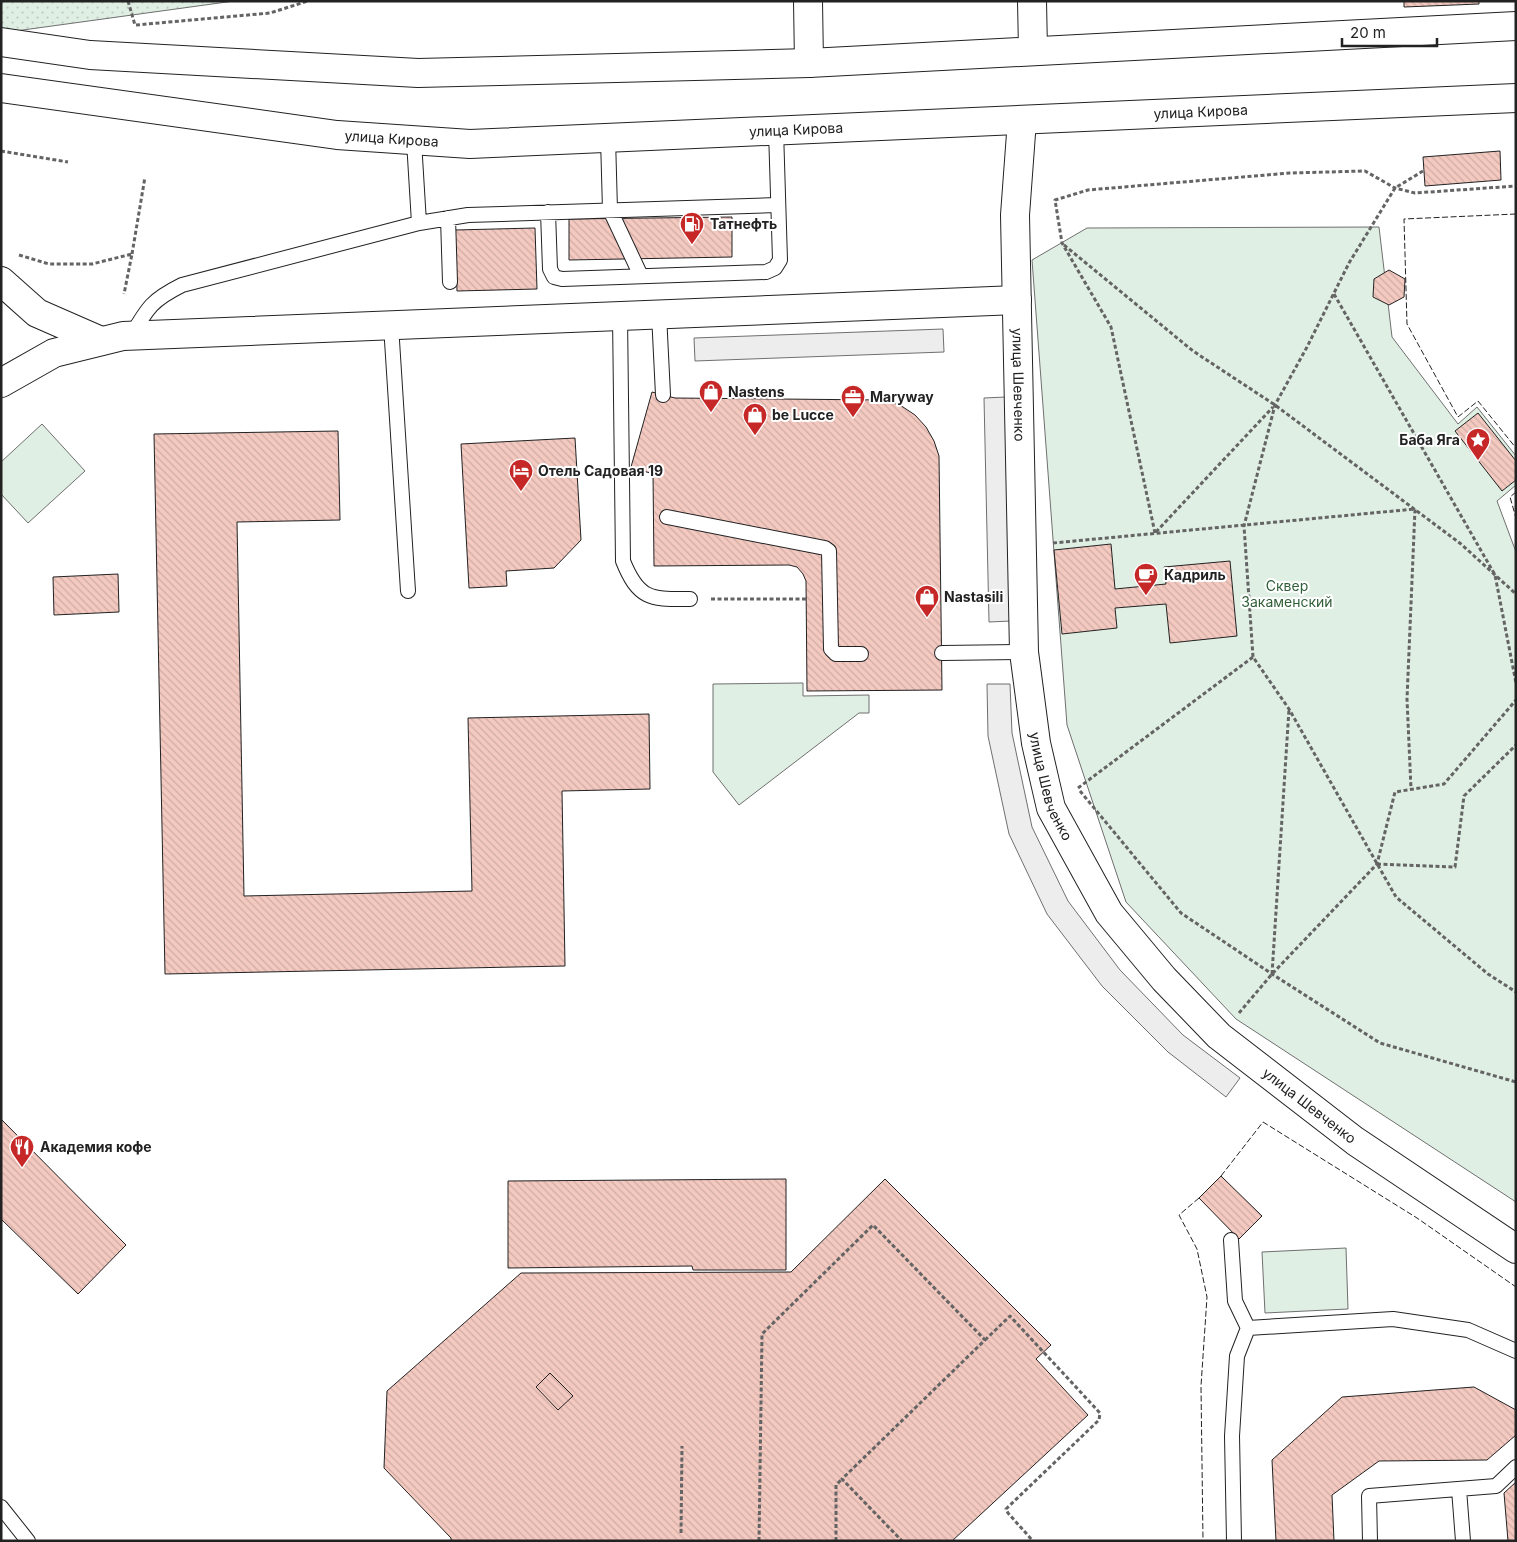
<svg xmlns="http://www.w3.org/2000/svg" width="1517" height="1542" viewBox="0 0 1517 1542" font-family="Inter,sans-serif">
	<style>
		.grass { fill: url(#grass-dots); stroke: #6f6f6f }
		.green { fill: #e0efe3; stroke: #6f6f6f }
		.parking { fill: #ededed; stroke: #6f6f6f }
		.building { fill: url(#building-back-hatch); stroke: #222 }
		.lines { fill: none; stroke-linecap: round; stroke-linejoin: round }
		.service-casing { stroke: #222; stroke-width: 16 }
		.minor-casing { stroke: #222; stroke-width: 30 }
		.tertiary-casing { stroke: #222; stroke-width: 30 }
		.primary-casing { stroke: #222; stroke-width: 30 }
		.path { stroke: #646464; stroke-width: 3; stroke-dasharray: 4 2.5; stroke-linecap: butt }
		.service { stroke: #fff; stroke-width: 14 }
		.minor { stroke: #fff; stroke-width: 28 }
		.tertiary { stroke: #fff; stroke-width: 28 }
		.primary { stroke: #fff; stroke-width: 28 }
		.fence { stroke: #222; stroke-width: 1; stroke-dasharray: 6 2.5; stroke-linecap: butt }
		.labels { text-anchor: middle; stroke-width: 4; stroke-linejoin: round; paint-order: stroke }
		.street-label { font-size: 14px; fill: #222; stroke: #fff }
		.poi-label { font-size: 14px; font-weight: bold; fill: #222; stroke: #fff; text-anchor: start }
		.park-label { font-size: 14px; fill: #2f5e38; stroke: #fff }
	</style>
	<defs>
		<pattern id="grass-dots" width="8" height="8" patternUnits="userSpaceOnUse" patternTransform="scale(1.25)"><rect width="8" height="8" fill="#e0efe3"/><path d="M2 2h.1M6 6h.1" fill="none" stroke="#c0cdc2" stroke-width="1.8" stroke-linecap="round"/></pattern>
		<pattern id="building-back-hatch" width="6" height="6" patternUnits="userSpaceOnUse" patternTransform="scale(1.25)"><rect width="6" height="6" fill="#f3c9c0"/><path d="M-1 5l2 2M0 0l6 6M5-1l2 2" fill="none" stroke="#d0aca5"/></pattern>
	</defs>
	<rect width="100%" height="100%" fill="#fff"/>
	<!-- grass -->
	<path class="grass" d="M1 1H234L1 33Z"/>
	<!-- green -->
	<path class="green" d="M1379 227 1392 337 1458 424 1477 407 1516 456V485L1497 501 1516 552V1202L1236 1019 1126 902 1067 725 1032 260 1087 228Z
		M42 424 85 471 28 523 1 494V462Z
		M803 683V696L869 695V713H859L739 805 713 772V684Z
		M1346 1248 1348 1309 1265 1313 1262 1252Z"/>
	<!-- parking -->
	<path class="parking" d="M943 329 944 352 695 361 694 338Z
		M1006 397 1011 621 989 622 984 398Z
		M987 684H1010L1012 733 1032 827 1068 901 1120 970 1183 1035 1240 1078 1226 1097 1168 1052 1102 986 1047 914 1009 834 988 736Z"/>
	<!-- building -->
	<path class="building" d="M1404 1H1479V4L1404 7Z
		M1500 151 1501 180 1425 186 1423 157Z
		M732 217V257L569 260V219Z
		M535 228 537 289 457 291 455 230Z
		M1389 270 1405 279 1404 297 1389 305 1373 297 1374 279Z
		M652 392 675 398 882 400 900 405 915 415 926 427 934 441 939 456 942 690 807 691 806 581 803 574 797 567 789 565 654 566 653 474 631 467Z
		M1478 413 1516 461V480L1502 491 1455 431Z
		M338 431 340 520 237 522 244 896 472 891 468 718 649 714 650 789 562 791 565 966 165 974 154 434Z
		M575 438 581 540 554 568 506 571 507 586 469 588 461 444Z
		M1111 544 1115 589 1166 584 1164 567 1230 561 1237 636 1170 643 1166 604 1115 608 1117 628 1062 634 1054 550Z
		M118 574 119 612 54 615 53 577Z
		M1 1119 126 1245 78 1294 1 1219Z
		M1221 1176 1262 1216 1239 1239 1199 1198Z
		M786 1179V1270H693L692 1266 508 1268V1181Z
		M885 1179 1051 1345 1036 1359 1088 1415 952 1541H451V1538L384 1468 387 1391 521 1273 791 1272Z
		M550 1373 573 1396 558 1410 536 1387Z
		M1474 1387 1516 1410V1435L1487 1460 1379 1461 1332 1495 1334 1541H1276L1272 1460 1342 1397Z
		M1516 1482V1541H1508L1504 1493Z"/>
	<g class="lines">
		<defs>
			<path id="service" d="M608 138 610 210 641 276
				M414 141 419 223 468 215 778 205
				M548 212 550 269 554 277 562 279 766 272 775 268 780 260 776 130
				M448 218 450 282
				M659 314 663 395
				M620 316 623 561C639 601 652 599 690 599
				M391 325 408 591
				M131 336C148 307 152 300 182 285L419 223
				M667 517 825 548 829 551 831 649 836 654H861
				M942 653 1024 652
				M1231 1240 1235 1301 1248 1328 1237 1356 1232 1436 1234 1541
				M1248 1328 1393 1319 1468 1330 1516 1351
				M1459 1489 1463 1541
				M1 1507 28 1541
				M1370 1541 1369 1496 1496 1486 1516 1467"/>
			<g id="minor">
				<path d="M808 1 809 63"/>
				<path id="s1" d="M1022 120 1015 215 1024 652 1036 743 1051 808 1109 913 1164 979 1219 1036 1355 1141 1516 1249"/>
				<path d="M1 281 37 313 101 341"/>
				<path d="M1 383 54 353 123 336 1017 300"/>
			</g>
			<path id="tertiary" d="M1032 1 1033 50"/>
			<g id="primary">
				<path d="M1 42 90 55 418 73 809 63 1516 26"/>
				<path id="s2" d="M1 88 337 135 470 144 1516 98"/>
			</g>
		</defs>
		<!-- service casing -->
		<use href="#service" class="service-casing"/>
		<!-- minor casing -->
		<use href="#minor" class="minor-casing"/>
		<!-- tertiary casing -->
		<use href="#tertiary" class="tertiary-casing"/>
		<!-- primary casing -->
		<use href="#primary" class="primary-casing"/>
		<!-- path -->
		<path class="path" d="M128 1 135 25
			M136 25 270 13 308 1
			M1 151 68 162
			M1423 171 1395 188 1349 263 1307 347 1275 405 1244 526 1253 657 1289 709 1396 897 1488 974 1516 992
			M1064 245 1193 351 1275 405 1461 544 1516 594
			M132 254 145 177
			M19 255 49 264H92L132 254 124 294
			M1334 294 1495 575 1516 683
			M1156 532 1273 407
			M1155 533 1111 327 1062 243 1055 200 1088 190 1290 173 1365 171 1395 188 1415 193 1516 186
			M1053 543 1415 509 1407 699 1411 789
			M711 599H807
			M1078 788 1253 657
			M1080 791 1181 913 1272 974 1380 1043 1516 1082
			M1377 864 1455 867 1464 796 1516 745
			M1272 974 1289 709
			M1239 1013 1272 974 1377 864 1395 792 1444 784 1516 700
			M985 1340 1010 1316 1100 1413 1099 1420 1006 1509 1008 1513 1033 1541
			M681 1533 682 1446
			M759 1541 762 1334 873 1225 985 1340 842 1479 902 1541
			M836 1541V1485L842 1479"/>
		<!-- service -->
		<use href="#service" class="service"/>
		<!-- minor -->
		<use href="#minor" class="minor"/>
		<!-- tertiary -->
		<use href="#tertiary" class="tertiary"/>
		<!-- primary -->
		<use href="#primary" class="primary"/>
		<!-- fence -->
		<path class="fence" d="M1516 214 1404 219 1407 324 1458 417 1478 401 1516 448
			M1516 492 1510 497 1516 518
			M1221 1176 1263 1122 1417 1218 1516 1287
			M1199 1198 1179 1215 1197 1249 1207 1297 1201 1386 1203 1541"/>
	</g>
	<!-- icons -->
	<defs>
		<symbol id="fuel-pin" viewBox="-11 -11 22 30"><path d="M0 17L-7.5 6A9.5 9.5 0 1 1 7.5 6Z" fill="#c62828" stroke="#fff"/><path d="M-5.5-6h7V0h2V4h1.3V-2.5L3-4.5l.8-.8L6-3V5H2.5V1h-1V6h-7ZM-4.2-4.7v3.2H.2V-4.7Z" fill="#fff"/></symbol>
		<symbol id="shop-pin" viewBox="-11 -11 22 30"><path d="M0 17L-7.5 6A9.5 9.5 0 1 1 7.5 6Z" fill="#c62828" stroke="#fff"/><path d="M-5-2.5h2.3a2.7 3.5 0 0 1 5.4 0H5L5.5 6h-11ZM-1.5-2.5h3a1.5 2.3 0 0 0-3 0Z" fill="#fff"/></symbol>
		<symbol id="office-pin" viewBox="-11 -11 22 30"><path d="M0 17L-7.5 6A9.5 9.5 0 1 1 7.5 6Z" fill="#c62828" stroke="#fff"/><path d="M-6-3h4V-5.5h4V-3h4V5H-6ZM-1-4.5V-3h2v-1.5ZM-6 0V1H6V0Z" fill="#fff"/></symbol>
		<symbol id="sight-pin" viewBox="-11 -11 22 30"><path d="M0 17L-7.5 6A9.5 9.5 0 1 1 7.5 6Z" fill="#c62828" stroke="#fff"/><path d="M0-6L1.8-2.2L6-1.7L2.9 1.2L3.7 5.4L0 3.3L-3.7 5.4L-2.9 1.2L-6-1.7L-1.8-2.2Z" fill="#fff"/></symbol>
		<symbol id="hotel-pin" viewBox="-11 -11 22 30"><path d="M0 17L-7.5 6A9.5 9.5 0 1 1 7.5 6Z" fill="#c62828" stroke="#fff"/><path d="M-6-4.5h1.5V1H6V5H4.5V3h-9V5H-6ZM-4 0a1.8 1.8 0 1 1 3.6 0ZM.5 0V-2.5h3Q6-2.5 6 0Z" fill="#fff"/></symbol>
		<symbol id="cafe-pin" viewBox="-11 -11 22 30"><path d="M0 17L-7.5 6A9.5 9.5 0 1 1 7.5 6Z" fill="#c62828" stroke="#fff"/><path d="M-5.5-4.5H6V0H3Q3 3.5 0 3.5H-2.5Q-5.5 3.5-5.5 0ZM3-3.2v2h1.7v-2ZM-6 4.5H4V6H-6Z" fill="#fff"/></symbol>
		<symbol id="restaurant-pin" viewBox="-11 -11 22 30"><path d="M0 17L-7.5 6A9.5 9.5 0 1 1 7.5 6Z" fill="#c62828" stroke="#fff"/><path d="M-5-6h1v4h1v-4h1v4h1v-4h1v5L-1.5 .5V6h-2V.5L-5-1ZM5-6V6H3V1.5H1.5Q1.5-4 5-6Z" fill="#fff"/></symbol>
	</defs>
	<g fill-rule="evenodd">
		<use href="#fuel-pin" x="678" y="210" width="28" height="38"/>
		<use href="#shop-pin" x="697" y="378" width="28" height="38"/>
		<use href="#office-pin" x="839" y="383" width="28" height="38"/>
		<use href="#shop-pin" x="741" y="401" width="28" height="38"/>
		<use href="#sight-pin" x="1464" y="426" width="28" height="38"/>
		<use href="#hotel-pin" x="507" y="457" width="28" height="38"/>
		<use href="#cafe-pin" x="1132" y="561" width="28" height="38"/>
		<use href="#shop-pin" x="913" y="583" width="28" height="38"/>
		<use href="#restaurant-pin" x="8" y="1133" width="28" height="38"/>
	</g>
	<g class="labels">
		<!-- street labels -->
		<g class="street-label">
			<text dy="5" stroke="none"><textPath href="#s2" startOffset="1204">улица Кирова</textPath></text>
			<text dy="5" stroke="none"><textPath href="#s2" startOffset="799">улица Кирова</textPath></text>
			<text dy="5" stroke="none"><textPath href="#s2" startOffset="394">улица Кирова</textPath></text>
			<text dy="5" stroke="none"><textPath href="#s1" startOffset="265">улица Шевченко</textPath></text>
			<text dy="5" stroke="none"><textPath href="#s1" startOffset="670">улица Шевченко</textPath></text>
			<text dy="5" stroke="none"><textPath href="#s1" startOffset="1090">улица Шевченко</textPath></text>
		</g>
		<!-- poi labels -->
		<g class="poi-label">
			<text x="710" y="229">Татнефть</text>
			<text x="728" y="397">Nastens</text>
			<text x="870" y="402">Maryway</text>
			<text x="772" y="420">be Lucce</text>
			<text x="1460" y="445" text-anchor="end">Баба Яга</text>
			<text x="538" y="476">Отель Садовая 19</text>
			<text x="1164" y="580">Кадриль</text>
			<text x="944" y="602">Nastasili</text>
			<text x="40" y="1152">Академия кофе</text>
		</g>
		<!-- park labels -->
		<g class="park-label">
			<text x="1287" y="591">Сквер<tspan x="1287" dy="16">Закаменский</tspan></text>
		</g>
	</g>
	<!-- border -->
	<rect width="1517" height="1542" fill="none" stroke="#222222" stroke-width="5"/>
	<!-- scale -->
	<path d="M1342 38v8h95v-8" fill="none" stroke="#222222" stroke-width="2.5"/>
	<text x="1350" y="38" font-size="15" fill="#222222" stroke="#ffffff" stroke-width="4" paint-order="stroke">20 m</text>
</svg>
